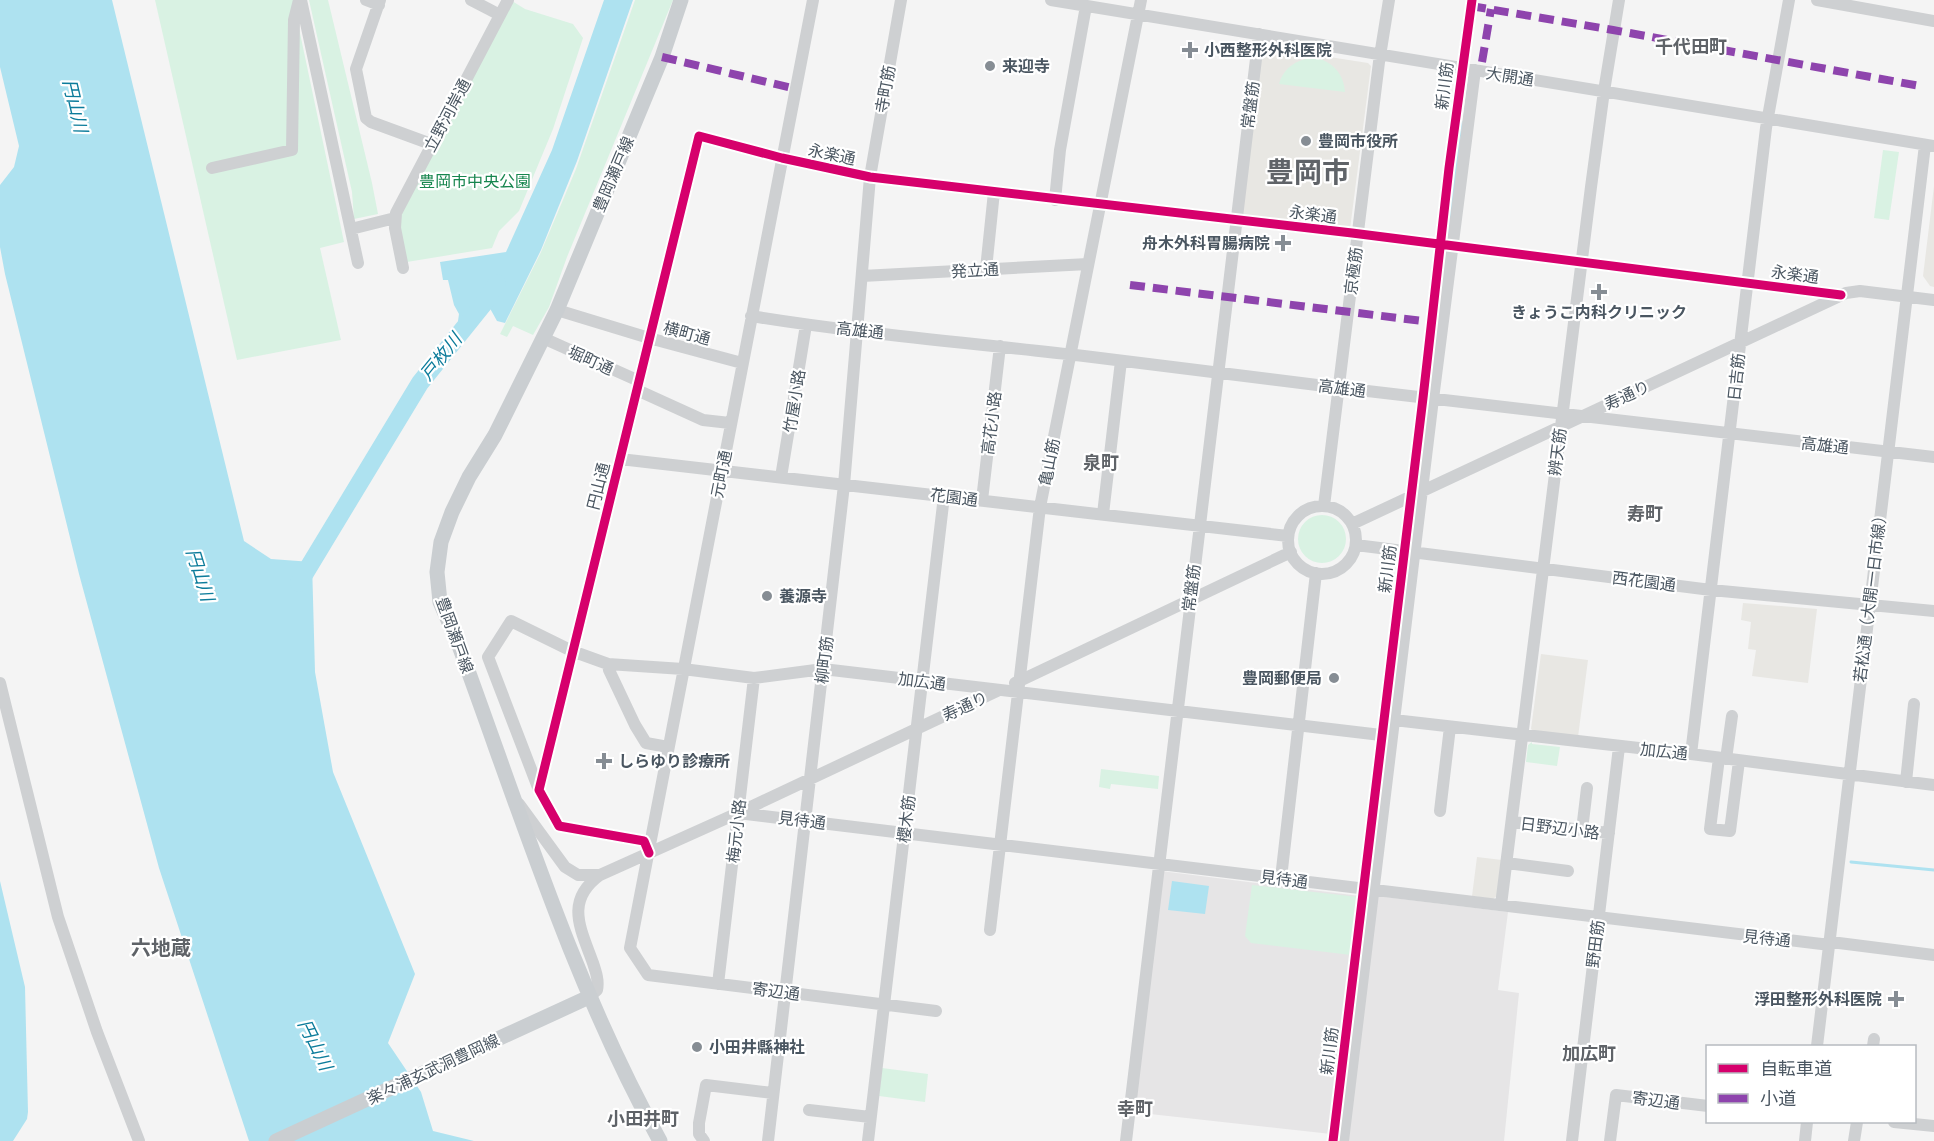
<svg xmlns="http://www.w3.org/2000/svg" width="1934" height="1141" viewBox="0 0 1934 1141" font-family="Commissioner,'Noto Sans JP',sans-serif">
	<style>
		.commercial { fill: #e8e7e3 }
		.education { fill: #e6e5e6 }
		.green { fill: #d9f2e3 }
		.water { fill: #aee2f0 }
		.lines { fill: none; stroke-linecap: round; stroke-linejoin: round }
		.stream { stroke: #aee2f0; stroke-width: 3 }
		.river { stroke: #aee2f0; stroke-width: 18 }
		.minor { stroke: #ced0d2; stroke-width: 12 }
		.major { stroke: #caced1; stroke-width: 15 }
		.quiet { stroke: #8e44ad; stroke-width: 8; stroke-dasharray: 15 8; stroke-linecap: butt }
		.cycleway-casing { stroke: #fff; stroke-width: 13 }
		.cycleway { stroke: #d6006c; stroke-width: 9 }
		.poi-dot { fill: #868d94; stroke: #fff; stroke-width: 2 }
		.labels { text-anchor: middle; stroke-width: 4.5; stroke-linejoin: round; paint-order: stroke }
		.poi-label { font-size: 16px; font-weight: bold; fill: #4a5661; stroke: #fff; text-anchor: start }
		.street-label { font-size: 16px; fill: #4a5661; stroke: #fff }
		.park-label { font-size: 16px; fill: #17864f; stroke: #fff }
		.neighbourhood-label { font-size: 18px; font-weight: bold; fill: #5f6368; stroke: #fff }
		.water-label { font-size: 18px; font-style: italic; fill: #0c7c9b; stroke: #fff }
		.quarter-label { font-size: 20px; font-weight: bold; fill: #5f6368; stroke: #fff }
		.town-label { font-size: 28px; font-weight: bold; fill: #5f6368; stroke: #fff }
	</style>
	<rect width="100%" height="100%" fill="#f4f4f4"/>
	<!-- commercial -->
	<path class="commercial" d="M1265 47 1368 63 1371 66 1350 229 1241 215 1261 50Z
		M1934 186V287L1930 286 1923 276Z
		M1743 603 1817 609 1808 683 1752 676 1756 650 1748 649 1751 622 1741 620Z
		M1541 654 1588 660 1578 737 1534 732 1531 729Z
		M1477 857 1502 860 1498 895 1493 899 1472 896Z"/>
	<!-- education -->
	<path class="education" d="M1161 871 1360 896 1331 1134 1132 1112Z
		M1377 896 1508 912 1498 990 1519 993 1504 1141H1348Z"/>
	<!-- green -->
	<path class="green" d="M155 0H293L344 242 320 248 341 340 237 360Z
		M309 0H328L372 183 378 214 354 219 352 192Z
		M635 0H673L567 257 549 307 533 335 513 326 507 337 500 334 541 252 576 169Z
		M512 1 525 9 573 24 583 38 553 129 519 211 499 231 492 248 407 262 398 221Z
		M1316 58C1333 62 1344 74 1345 92L1279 84C1284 67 1298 58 1316 58Z
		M1883 150 1899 152 1889 220 1874 218Z
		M1298 539a24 24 0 1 1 48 0a24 24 0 1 1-48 0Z
		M1532 742V744L1560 747 1557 766 1526 762 1528 745Z
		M1101 769 1159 776 1158 789 1111 784 1110 789 1099 787Z
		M1252 885 1358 897 1351 955 1251 943 1245 936Z
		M882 1068 928 1074 925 1102 879 1096Z"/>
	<!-- water -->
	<path class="water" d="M0 0H112L244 541 271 559 312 562 315 672 333 772 415 974 388 1043 421 1092 433 1131 474 1141H249L159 868 79 574 5 274 0 247V185L14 167 19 146 0 67Z
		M604 0H633L577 161 541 250 505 323 497 321 487 303 476 306 464 325 458 321 459 314 454 305 448 280H443L440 262 506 252 552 150Z
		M0 881 25 987 28 1112 27 1119 13 1141H0Z
		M1172 881 1209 886 1205 914 1168 910Z"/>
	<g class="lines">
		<!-- stream -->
		<path class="stream" d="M1448 234 1461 122
			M1851 862 1934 870"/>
		<!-- river -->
		<path class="river" d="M299 583 420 383 485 302 497 283"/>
		<!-- minor -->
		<path class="minor" d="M301 0 358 263
			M366 0 379 5
			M380 0 356 69 366 118 371 122 431 144
			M471 0 500 15
			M813 0 630 948 648 975 936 1011
			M1051 0 1934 146
			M1817 0 1934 21
			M212 168 292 150 294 20 299 0
			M1055 200 1060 150 1086 6
			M351 229 395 218
			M403 268 395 228 396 213 508 0
			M986 269 994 192
			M862 276 1088 264
			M557 310 649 338 742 363
			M751 316C861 334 973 343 1084 356 1367 392 1650 425 1934 457
			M543 338 639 381
			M637 390 703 420 730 423
			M620 459 1288 536
			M781 477 806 325
			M982 500 1000 346
			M1324 506 1379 62 1389 0
			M1288 540a34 34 0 1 1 68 0a34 34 0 1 1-68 0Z
			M1103 514 1121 361
			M1352 524 1846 293 1860 291 1934 300
			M1356 545 1711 590 1934 611
			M608 664 609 670 635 725 646 743 668 747
			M0 683 58 917 97 1032 139 1141
			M1015 683 1291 552
			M1394 720 1691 754 1934 785
			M1691 754 1766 128 1789 0
			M1719 758 1710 829 1730 831 1739 761
			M1726 759 1732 716
			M1906 782 1914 704
			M539 790 488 657 511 621 572 651 608 664 683 669 754 678 823 669 1381 735
			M519 804 565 867 578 875H598
			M1440 811 1450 727
			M738 813 1830 945
			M1512 822 1609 833
			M1582 830 1587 788
			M649 853 644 841 559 826 539 790 699 136 782 158 870 177 1352 233 1841 295
			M1507 863 1568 871
			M1281 878 1316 573
			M1501 905 1591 187 1604 91 1619 0
			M990 930 1040 507 1141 0
			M1831 942 1934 955
			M718 984 754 678
			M589 997 597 990C599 981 596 972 593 963 581 929 564 901 600 875L738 813 999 690
			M1817 1046 1925 145
			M1873 1046 1874 1039
			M809 1110 870 1117
			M1894 1122 1934 1126
			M704 1141 699 1134V1123L706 1085 773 1093
			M768 1141 844 485 870 177 901 0
			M868 1141 944 496
			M1126 1141 1259 34
			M1333 1141 1423 398 1449 168 1472 0
			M1343 1141 1433 399 1475 70
			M1572 1141 1619 747
			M1610 1141 1616 1095 1708 1106
			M1805 1141 1807 1122
			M1854 1141 1857 1122"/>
		<!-- major -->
		<path class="major" d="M276 1141 589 997
			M660 1141C573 984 520 811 458 643L440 602 437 572 441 542 452 512 469 477 495 435 557 310 662 57 681 0"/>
		<!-- quiet -->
		<path class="quiet" d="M1471 6 1613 30 1920 86
			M662 57 796 89
			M1482 62 1491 9
			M1130 285 1431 322"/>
		<defs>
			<path id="cycleway" d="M649 853 644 841 559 826 539 790 699 136 782 158 870 177 1352 233 1841 295
				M1333 1141 1423 398 1449 168 1472 0"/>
		</defs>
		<!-- cycleway casing -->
		<use href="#cycleway" class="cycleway-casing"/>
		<!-- cycleway -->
		<use href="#cycleway" class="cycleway"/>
	</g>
	<!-- markers -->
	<g class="poi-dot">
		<path d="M1187 41h6v6h6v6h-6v6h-6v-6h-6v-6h6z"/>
		<circle cx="990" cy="66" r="6"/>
		<circle cx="1306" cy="141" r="6"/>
		<path d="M1280 234h6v6h6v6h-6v6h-6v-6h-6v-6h6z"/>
		<path d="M1596 283h6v6h6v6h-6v6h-6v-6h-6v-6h6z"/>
		<circle cx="767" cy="596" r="6"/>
		<circle cx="1334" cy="678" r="6"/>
		<path d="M601 752h6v6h6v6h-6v6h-6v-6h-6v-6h6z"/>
		<path d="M1893 990h6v6h6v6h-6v6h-6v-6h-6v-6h6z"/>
		<circle cx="697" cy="1047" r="6"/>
	</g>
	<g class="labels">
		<!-- poi labels -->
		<g class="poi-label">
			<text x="1204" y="56">小西整形外科医院</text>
			<text x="1002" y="72">来迎寺</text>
			<text x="1318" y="147">豊岡市役所</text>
			<text x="1270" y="249" text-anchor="end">舟木外科胃腸病院</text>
			<text x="1599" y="318" text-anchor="middle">きょうこ内科クリニック</text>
			<text x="779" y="602">養源寺</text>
			<text x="1322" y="684" text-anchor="end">豊岡郵便局</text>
			<text x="618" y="767">しらゆり診療所</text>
			<text x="1882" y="1005" text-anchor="end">浮田整形外科医院</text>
			<text x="709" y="1053">小田井縣神社</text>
		</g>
		<!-- street labels -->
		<g class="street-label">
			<text transform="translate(1510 76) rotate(9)" y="6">大開通</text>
			<text transform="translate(1444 86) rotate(-83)" y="6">新川筋</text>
			<text transform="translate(885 89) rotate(-80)" y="6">寺町筋</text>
			<text transform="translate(1250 105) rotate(-83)" y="6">常盤筋</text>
			<text transform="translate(447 115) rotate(-62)" y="6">立野河岸通</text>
			<text transform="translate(832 154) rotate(12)" y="6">永楽通</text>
			<text transform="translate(613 174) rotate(-67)" y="6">豊岡瀬戸線</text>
			<text transform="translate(1313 214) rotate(7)" y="6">永楽通</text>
			<text transform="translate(975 270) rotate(-3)" y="6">発立通</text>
			<text transform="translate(1353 271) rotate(-83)" y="6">京極筋</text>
			<text transform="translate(1795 274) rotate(7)" y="6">永楽通</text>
			<text transform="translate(860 330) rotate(6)" y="6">高雄通</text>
			<text transform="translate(687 333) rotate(15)" y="6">横町通</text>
			<text transform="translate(591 360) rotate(24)" y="6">堀町通</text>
			<text transform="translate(1736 377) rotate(-84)" y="6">日吉筋</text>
			<text transform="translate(1342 388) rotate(7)" y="6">高雄通</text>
			<text transform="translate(1627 395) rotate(-25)" y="6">寿通り</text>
			<text transform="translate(794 401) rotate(-81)" y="6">竹屋小路</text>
			<text transform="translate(991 423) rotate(-83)" y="6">高花小路</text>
			<text transform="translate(1825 445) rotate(6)" y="6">高雄通</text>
			<text transform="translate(1557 452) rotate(-83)" y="6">辨天筋</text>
			<text transform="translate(1049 462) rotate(-79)" y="6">亀山筋</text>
			<text transform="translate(721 474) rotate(-79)" y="6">元町通</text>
			<text transform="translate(598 486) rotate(-76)" y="6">円山通</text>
			<text transform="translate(954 497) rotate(7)" y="6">花園通</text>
			<text transform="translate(1387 569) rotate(-83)" y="6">新川筋</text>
			<text transform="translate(1644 581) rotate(7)" y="6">西花園通</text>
			<text transform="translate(1191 588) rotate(-83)" y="6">常盤筋</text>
			<text transform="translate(1870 595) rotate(-83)" y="6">若松通（大開一日市線）</text>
			<text transform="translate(455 635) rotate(70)" y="6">豊岡瀬戸線</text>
			<text transform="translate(824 660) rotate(-83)" y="6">柳町筋</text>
			<text transform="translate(922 681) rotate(7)" y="6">加広通</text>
			<text transform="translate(965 706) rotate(-25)" y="6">寿通り</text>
			<text transform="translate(1664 751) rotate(6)" y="6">加広通</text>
			<text transform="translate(906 819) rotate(-83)" y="6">櫻木筋</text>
			<text transform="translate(802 820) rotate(7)" y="6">見待通</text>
			<text transform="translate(1560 828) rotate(7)" y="6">日野辺小路</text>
			<text transform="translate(736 831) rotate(-84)" y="6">梅元小路</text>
			<text transform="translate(1284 879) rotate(7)" y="6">見待通</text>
			<text transform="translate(1767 938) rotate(6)" y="6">見待通</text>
			<text transform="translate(1595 944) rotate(-83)" y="6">野田筋</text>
			<text transform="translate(776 991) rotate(7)" y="6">寄辺通</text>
			<text transform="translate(1329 1051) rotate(-83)" y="6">新川筋</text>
			<text transform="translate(433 1069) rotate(-25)" y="6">楽々浦玄武洞豊岡線</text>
			<text transform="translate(1656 1100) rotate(7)" y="6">寄辺通</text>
		</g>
		<!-- park labels -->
		<g class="park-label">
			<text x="475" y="187">豊岡市中央公園</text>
		</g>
		<!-- neighbourhood labels -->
		<g class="neighbourhood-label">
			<text x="1691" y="53">千代田町</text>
			<text x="1101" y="469">泉町</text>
			<text x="1645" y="520">寿町</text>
			<text x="1589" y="1060">加広町</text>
			<text x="1135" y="1115">幸町</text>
			<text x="643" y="1125">小田井町</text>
		</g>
		<!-- water labels -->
		<g class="water-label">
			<text transform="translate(75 106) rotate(77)" y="6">円山川</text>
			<text transform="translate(441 357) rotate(-51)" y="6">戸枚川</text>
			<text transform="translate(200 575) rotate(73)" y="6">円山川</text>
			<text transform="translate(315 1045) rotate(64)" y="6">円山川</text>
		</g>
		<!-- quarter labels -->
		<g class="quarter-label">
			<text x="161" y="955">六地蔵</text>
		</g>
		<!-- town labels -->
		<g class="town-label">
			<text x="1308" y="182">豊岡市</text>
		</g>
	</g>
	<!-- legend -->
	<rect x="1706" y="1045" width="210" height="78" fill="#ffffff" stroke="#b7bbc0" stroke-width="1.5"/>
	<rect x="1718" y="1064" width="30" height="9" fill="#d6006c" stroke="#b7bbc0" stroke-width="1.5"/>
	<text x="1760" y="1075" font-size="18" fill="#4a5661">自転車道</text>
	<rect x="1718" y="1094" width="30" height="9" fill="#8e44ad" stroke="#b7bbc0" stroke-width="1.5"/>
	<text x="1760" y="1105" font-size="18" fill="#4a5661">小道</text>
</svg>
